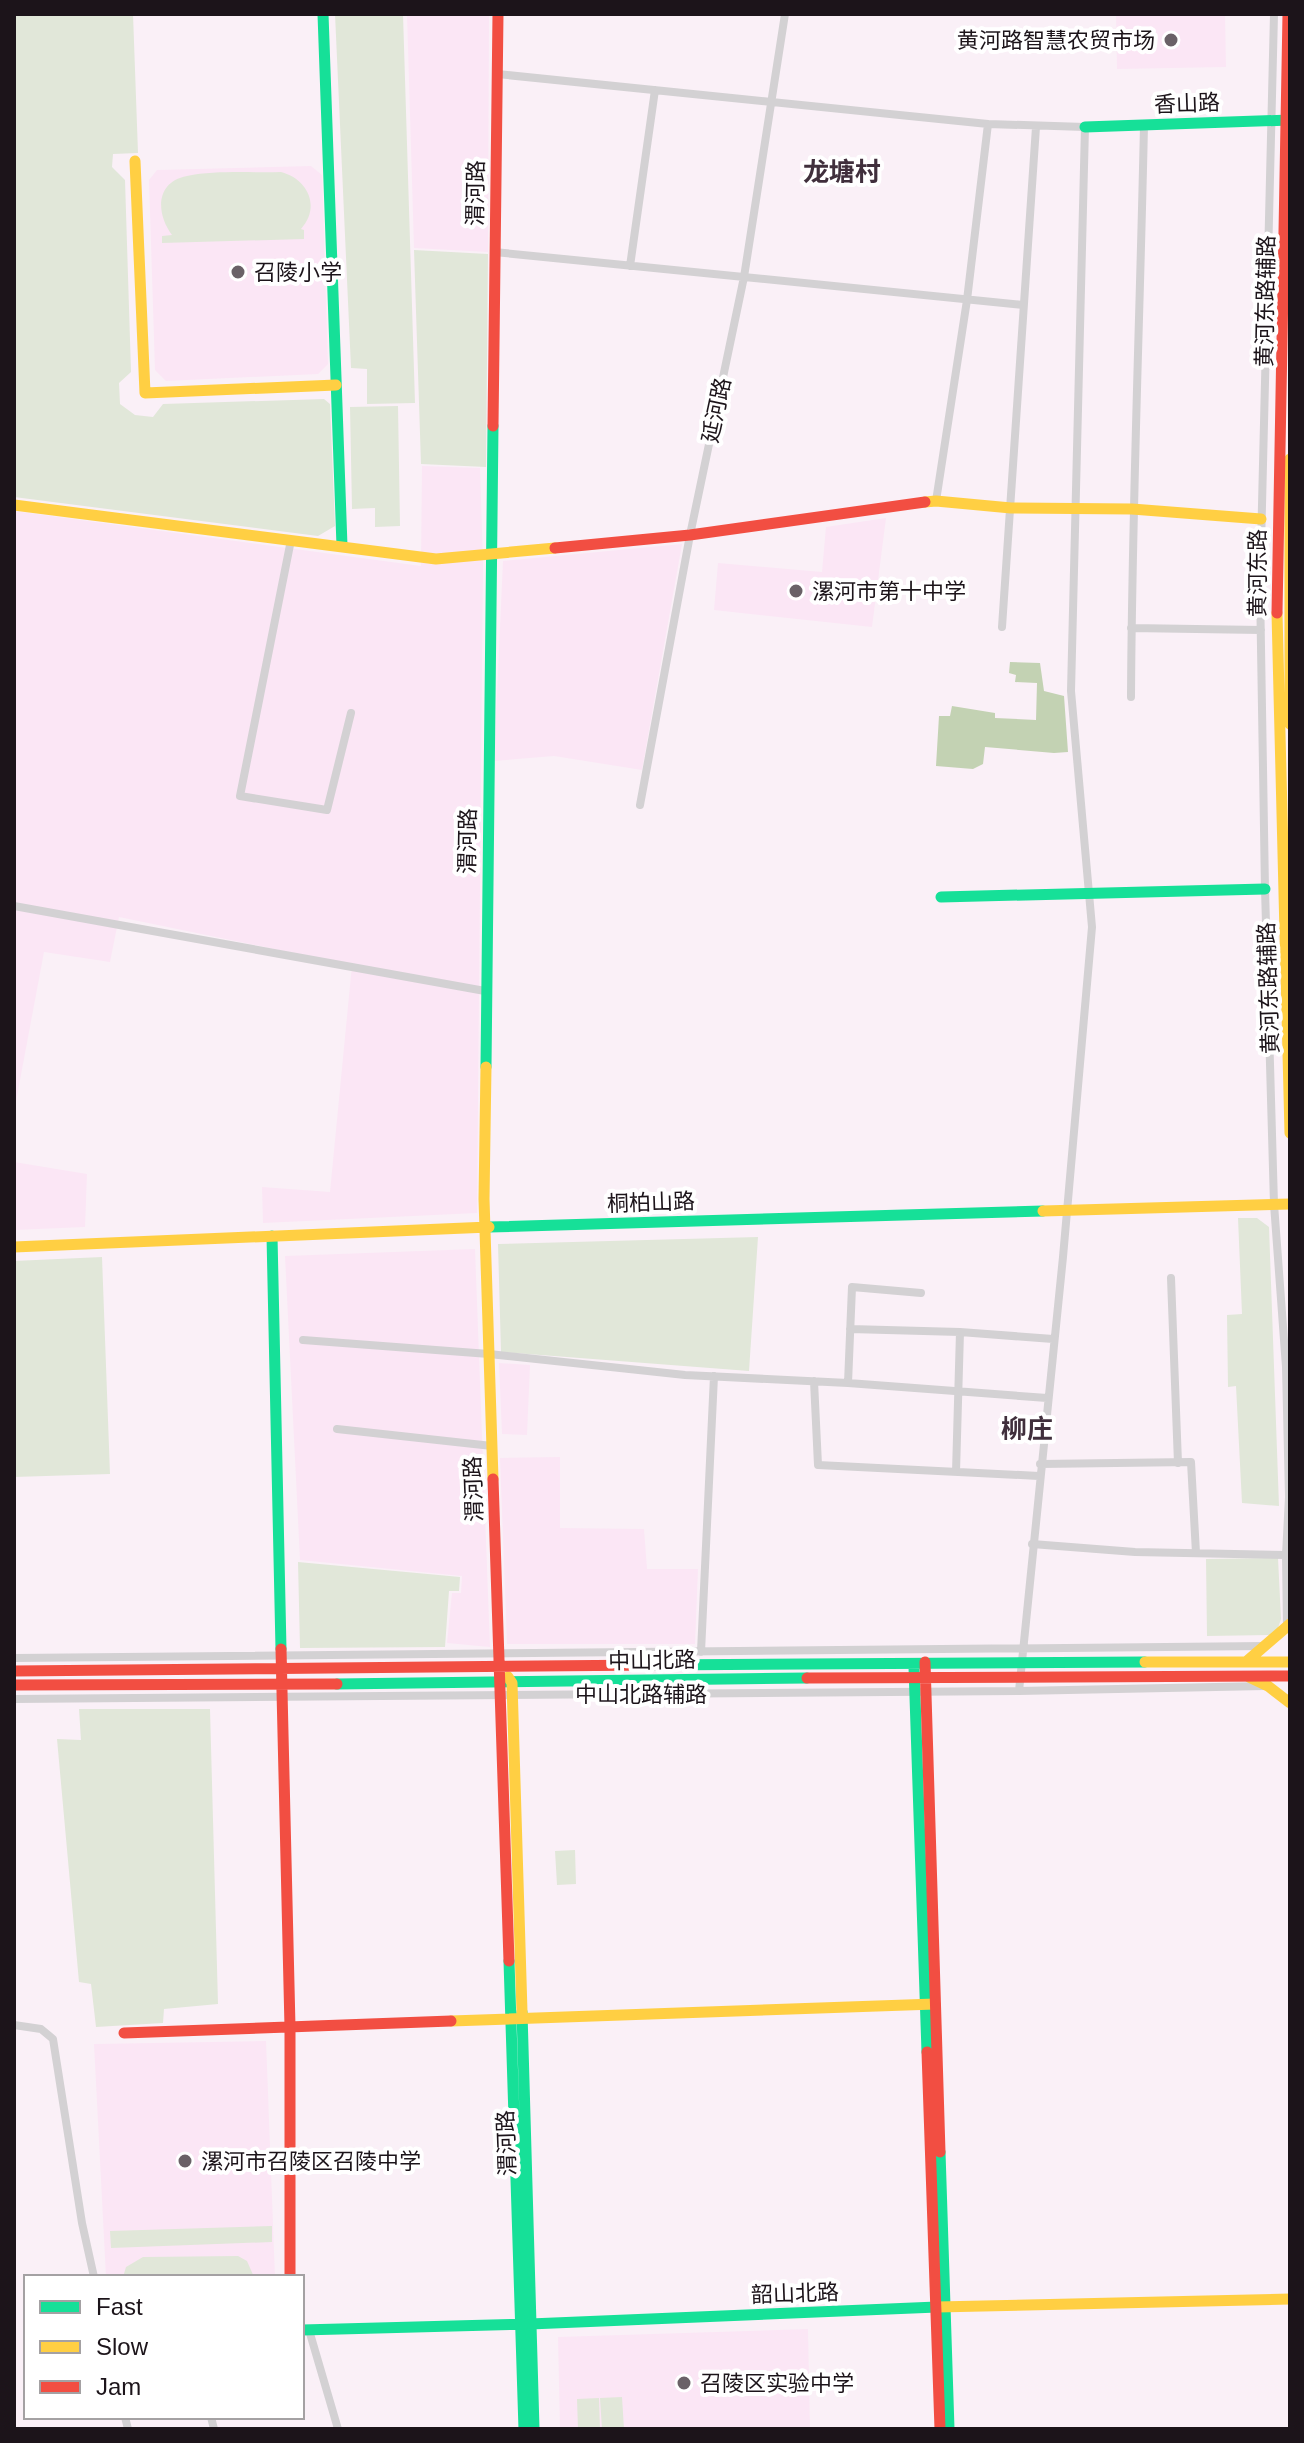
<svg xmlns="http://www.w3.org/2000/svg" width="1304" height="2443" viewBox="0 0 1304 2443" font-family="Arial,'Noto Sans SC',sans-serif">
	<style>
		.built { fill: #fbe6f5 }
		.green { fill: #e1e7d9 }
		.water { fill: #c3d2b3 }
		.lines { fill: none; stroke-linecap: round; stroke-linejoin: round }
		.street { stroke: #d3d1d3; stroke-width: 8 }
		.fast { stroke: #16e098; stroke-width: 11 }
		.slow { stroke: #ffcf43; stroke-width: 11 }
		.jam { stroke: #f24e42; stroke-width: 11 }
		.poi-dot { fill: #6a6167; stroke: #fff; stroke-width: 3 }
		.labels { text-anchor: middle; stroke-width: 8; stroke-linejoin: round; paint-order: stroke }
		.poi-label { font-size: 22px; fill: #1c141a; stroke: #fff; text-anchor: start }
		.street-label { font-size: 22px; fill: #1c141a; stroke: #fff }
		.quarter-label { font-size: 26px; font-weight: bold; fill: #402f3c; stroke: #fff }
	</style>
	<rect width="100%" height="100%" fill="#faf0f7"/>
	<!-- built -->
	<path class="built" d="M407 14H489L488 252 414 248Z
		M1116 14H1225L1226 67 1117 69Z
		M311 166 322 175 328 364 318 374 166 381 155 370 149 180 157 170Z
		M422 466 480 468 483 562 477 1213 263 1223 262 1187 330 1192 352 965 119 917 110 962 44 952 14 1112V511L421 566Z
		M886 518 872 627 714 610 718 563 822 572 826 527Z
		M682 544 642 770 554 756 494 761 503 561Z
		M14 1162 87 1174 85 1227 14 1230Z
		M475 1249 490 1647 447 1643 452 1593H461L462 1576 300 1560 285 1256Z
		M499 1363 530 1365 527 1435 502 1434Z
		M560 1457V1528L644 1529 647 1569H698L695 1644H507L500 1458Z
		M266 2041 275 2277H106L94 2044Z
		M808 2329 810 2429H560L558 2337Z"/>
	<!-- green -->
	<path class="green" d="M14 14H133L138 153 113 154 112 167 125 180 131 372 119 383 120 404 135 415 153 417 163 404 324 399 330 404 335 526 318 536 14 497Z
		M335 14H403L415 403 367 404V369L351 368Z
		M281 172C308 179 321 207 301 229L304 230V239L162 243V236L172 235C156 214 155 182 187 176 217 170 251 173 281 172Z
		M414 250 488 254 486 467 421 464Z
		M398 406 400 526 375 527V508L352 509 350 407Z
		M1238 1218H1257L1269 1227 1279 1506 1242 1503 1236 1386 1228 1387 1227 1315 1242 1314Z
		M758 1237 749 1371 501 1352 498 1244Z
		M102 1257 110 1474 14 1477V1261Z
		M1278 1558 1281 1619 1278 1628 1270 1635 1207 1636 1206 1559Z
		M298 1562 460 1577 459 1591H449L445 1647 300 1648Z
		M79 1709H210L218 2004 164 2009 163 2023 96 2027 91 1984 79 1982 57 1739 81 1740Z
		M575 1850 576 1884 557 1885 555 1851Z
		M272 2226V2242L111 2248 110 2231Z
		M238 2256 247 2261 254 2277H123L126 2267 143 2257Z
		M622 2397 624 2429H602L600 2398Z
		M599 2398 600 2429H578L577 2399Z"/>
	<!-- water -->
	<path class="water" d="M1010 662 1040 663 1044 691 1064 696 1068 752 1054 753 985 747 983 764 973 769 936 766 939 716H950L952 706 995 713V718L1036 720 1037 683 1015 682 1016 675 1009 673Z"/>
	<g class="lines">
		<!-- street -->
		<path class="street" d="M1274 14 1260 587 1265 889 1274 1204 1286 1367 1289 1497 1286 1555 1287 1628
			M497 74 988 124 1085 127 1071 691 1092 927 1063 1257 1019 1691
			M494 252 1023 305
			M630 266 655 90
			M936 501 967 300 988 124
			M291 540 240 796 327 810 351 713
			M1002 627 1036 127
			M1131 628 1261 630
			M1131 697C1132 506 1140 316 1144 125
			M640 805 690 535 744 277 785 14
			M14 906 485 991
			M1171 1278 1178 1463
			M850 1329 960 1332 1053 1339
			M303 1340 489 1354 685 1375 848 1383 852 1287 921 1293
			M814 1381 818 1465 1039 1476
			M848 1383 1047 1398
			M337 1429 492 1446
			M1040 1464 1191 1462 1196 1553
			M956 1472 960 1332
			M1032 1544 1135 1552 1286 1555
			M701 1652 714 1376
			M14 1658 1265 1646
			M14 1699 1019 1691 1265 1686
			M14 2025 41 2029 53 2039 82 2223 94 2277
			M309 2330 338 2429
			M125 2417 128 2429
			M211 2417 214 2429"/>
		<!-- fast -->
		<path class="fast" d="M323 14 342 546
			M1085 127 1290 120
			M941 897 1265 889
			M486 1067 493 426
			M489 1227 1043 1211
			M272 1236 281 1649
			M654 1665 1145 1662
			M914 1667 927 2052
			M337 1684 807 1678
			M509 1961 524 2429
			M522 2012 534 2429
			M940 2152 949 2429
			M302 2330 530 2324 937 2307"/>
		<!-- slow -->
		<path class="slow" d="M135 161 145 393 336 385
			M1290 459V724
			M925 502 936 501 1011 508 1132 509 1261 519
			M14 505 436 559 555 548
			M1277 613 1290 1133
			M486 1067 484 1199 493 1479
			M1043 1211 1290 1204
			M14 1247 489 1227
			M1145 1662H1290
			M1246 1662 1290 1624
			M508 1677 512 1683 522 2012
			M1249 1677 1268 1686 1290 1703
			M451 2021 935 2004
			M937 2307 1290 2299"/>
		<!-- jam -->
		<path class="jam" d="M493 426 498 14
			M555 548 690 535 925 502
			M1277 613 1288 14
			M493 1479 509 1961
			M281 1649 290 2027V2277
			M925 1662 940 2152
			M14 1671 654 1665
			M807 1678 1290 1676
			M14 1685 337 1684
			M124 2033 451 2021
			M927 2052 940 2429"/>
	</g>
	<!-- markers -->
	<g class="poi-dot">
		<circle cx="1171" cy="40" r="8"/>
		<circle cx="238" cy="272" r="8"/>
		<circle cx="796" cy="591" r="8"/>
		<circle cx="185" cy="2161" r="8"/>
		<circle cx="684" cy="2383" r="8"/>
	</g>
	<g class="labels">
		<!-- poi labels -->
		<g class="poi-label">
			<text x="1155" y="48" text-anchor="end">黄河路智慧农贸市场</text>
			<text x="254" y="280">召陵小学</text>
			<text x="812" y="599">漯河市第十中学</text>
			<text x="201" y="2169">漯河市召陵区召陵中学</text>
			<text x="700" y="2391">召陵区实验中学</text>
		</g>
		<!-- street labels -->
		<g class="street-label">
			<text transform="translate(1187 103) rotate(-2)" y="8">香山路</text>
			<text transform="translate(475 193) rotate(-89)" y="8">渭河路</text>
			<text transform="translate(1265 301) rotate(-89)" y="8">黄河东路辅路</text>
			<text transform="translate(716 410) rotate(-78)" y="8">延河路</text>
			<text transform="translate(1257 573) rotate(-90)" y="8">黄河东路</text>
			<text transform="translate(467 841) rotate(-89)" y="8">渭河路</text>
			<text transform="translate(1268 988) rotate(-92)" y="8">黄河东路辅路</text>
			<text transform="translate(651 1202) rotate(-2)" y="8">桐柏山路</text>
			<text transform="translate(473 1489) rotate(-92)" y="8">渭河路</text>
			<text transform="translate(652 1660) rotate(-1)" y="8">中山北路</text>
			<text x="641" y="1702">中山北路辅路</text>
			<text transform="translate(506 2143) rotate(-92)" y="8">渭河路</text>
			<text transform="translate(795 2293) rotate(-2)" y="8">韶山北路</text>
		</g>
		<!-- quarter labels -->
		<g class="quarter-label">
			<text x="842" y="181">龙塘村</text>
			<text x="1027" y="1438">柳庄</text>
		</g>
	</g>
	<!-- border -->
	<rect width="1304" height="2443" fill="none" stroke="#1c141a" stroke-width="32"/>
	<!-- legend -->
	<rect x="24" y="2275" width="280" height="144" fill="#ffffff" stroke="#a4a1a3" stroke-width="2"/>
	<rect x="40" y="2301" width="40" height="12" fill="#16e098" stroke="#a4a1a3" stroke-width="2"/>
	<text x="96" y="2315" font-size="24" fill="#1c141a">Fast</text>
	<rect x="40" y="2341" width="40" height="12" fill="#ffcf43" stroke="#a4a1a3" stroke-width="2"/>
	<text x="96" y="2355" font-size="24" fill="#1c141a">Slow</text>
	<rect x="40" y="2381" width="40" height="12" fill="#f24e42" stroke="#a4a1a3" stroke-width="2"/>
	<text x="96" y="2395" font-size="24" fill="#1c141a">Jam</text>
</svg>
